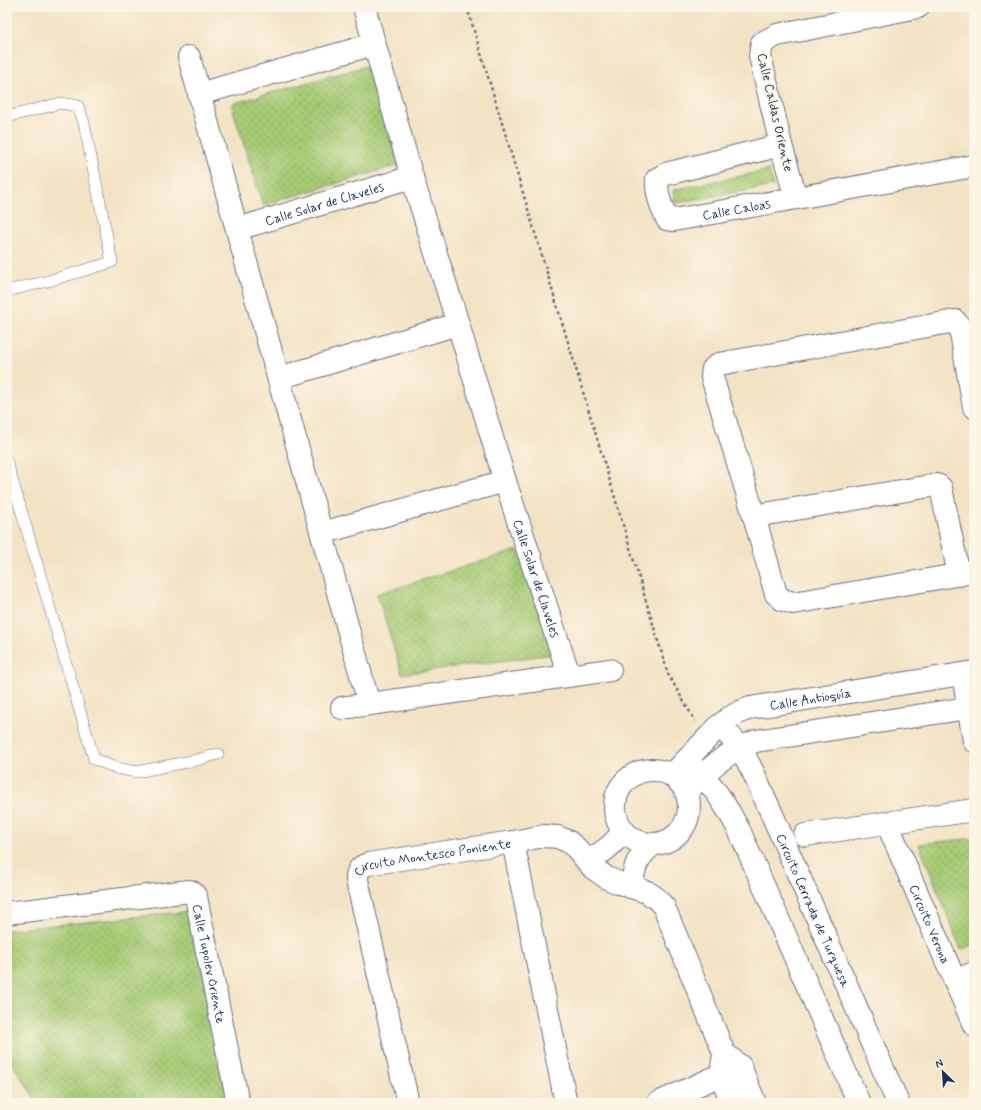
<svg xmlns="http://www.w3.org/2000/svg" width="981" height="1110" viewBox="0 0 981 1110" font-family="Mynerve,sans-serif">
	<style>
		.park { fill: url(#park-dots); stroke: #607d6a }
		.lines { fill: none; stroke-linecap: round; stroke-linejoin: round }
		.lane-casing { stroke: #676e82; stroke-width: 12 }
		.street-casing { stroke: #676e82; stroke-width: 24 }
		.path { stroke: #676e82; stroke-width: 2.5; stroke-dasharray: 3 3; stroke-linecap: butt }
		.lane { stroke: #fff; stroke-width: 11 }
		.street { stroke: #fff; stroke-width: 22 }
		.labels { text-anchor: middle; stroke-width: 4; stroke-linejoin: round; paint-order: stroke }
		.street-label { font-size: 13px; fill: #1b2f5e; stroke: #fcf5e5 }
	</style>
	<defs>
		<pattern id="park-dots" width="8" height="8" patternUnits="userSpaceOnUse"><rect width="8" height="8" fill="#a5cb75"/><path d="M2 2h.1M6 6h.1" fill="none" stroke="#86a563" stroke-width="1.8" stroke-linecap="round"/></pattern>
	</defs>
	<rect width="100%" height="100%" fill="#fcf5e5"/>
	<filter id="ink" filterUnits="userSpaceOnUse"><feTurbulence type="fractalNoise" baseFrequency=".025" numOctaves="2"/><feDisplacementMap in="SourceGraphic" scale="8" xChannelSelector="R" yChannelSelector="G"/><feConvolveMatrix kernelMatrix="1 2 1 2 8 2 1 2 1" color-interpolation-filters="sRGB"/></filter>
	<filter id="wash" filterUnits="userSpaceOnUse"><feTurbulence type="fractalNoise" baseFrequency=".012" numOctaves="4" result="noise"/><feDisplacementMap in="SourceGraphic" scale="16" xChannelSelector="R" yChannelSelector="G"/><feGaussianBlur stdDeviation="0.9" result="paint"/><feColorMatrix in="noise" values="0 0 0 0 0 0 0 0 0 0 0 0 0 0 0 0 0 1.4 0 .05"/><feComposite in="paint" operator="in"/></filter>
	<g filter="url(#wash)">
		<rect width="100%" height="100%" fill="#f3e3c5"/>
		<!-- park -->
		<path class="park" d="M366 66 399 165 263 205 231 104Z
			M769 170 773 186 675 203 673 190Z
			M518 550 554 654 402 674 377 594Z
			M974 838V944L961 950 919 844Z
			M192 911 229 1103H38L7 1056V930Z"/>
	</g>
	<g filter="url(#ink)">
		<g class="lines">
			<defs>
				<path id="lane" d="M7 117 61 103 78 106 84 123 112 262 48 281 7 291
					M7 462 94 759 116 768 136 772 197 760 218 754"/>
				<g id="street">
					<path id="s1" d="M364 7 412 177 458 324 505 481 569 675"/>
					<path d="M189 57 369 704"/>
					<path d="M199 94 374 44"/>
					<path id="s2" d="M781 145 666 174 657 179C656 192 661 208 667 219L674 220 974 166"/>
					<path d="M796 198 781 145 760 56 762 43 777 35 918 7"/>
					<path id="s3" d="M237 229 412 177"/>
					<path d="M279 378 458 324"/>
					<path d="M974 407 960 327 955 321 719 364 713 369 712 377 754 516 776 594 783 600 793 603 974 572"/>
					<path d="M754 516 936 485 939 486 941 488 959 575"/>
					<path d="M322 533 505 481"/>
					<path d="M963 674 974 741"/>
					<path d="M342 708 610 670"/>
					<path id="s4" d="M719 726 730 736 740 747 753 772 771 812 898 1103"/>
					<path d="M686 761C692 766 698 771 703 776 718 792 729 811 739 830L859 1103"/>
					<circle cx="652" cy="807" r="37"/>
					<path id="s5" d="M672 775 719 726 729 718 740 712 750 708 974 672"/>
					<path d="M687 792C708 769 726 752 756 741L974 707"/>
					<path id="s6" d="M887 823 974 1025"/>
					<path d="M805 835 974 810"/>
					<path d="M513 842 566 1103"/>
					<path d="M586 860C602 855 613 844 624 831"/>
					<path d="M631 887C635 866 636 857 654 844"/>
					<path id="s7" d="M7 913 189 891 192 892 196 897 238 1103"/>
					<path d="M955 981 974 973"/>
					<path d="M723 1060 721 1075 732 1103"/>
					<path id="s8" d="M408 1103 357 880C357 871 359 867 368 864L513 842 544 836 558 837 569 842 577 849 593 868 607 878 619 883 647 892 656 898 664 907 724 1053 740 1066 755 1103"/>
					<path d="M658 1103 740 1066"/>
				</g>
			</defs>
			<!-- lane casing -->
			<use href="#lane" class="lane-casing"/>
			<!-- street casing -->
			<use href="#street" class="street-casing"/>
			<!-- path -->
			<path class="path" d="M467 7 668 674 695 721"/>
			<!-- lane -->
			<use href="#lane" class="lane"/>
			<!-- street -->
			<use href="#street" class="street"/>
		</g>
	</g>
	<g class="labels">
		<!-- street labels -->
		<g class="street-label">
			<text transform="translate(776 112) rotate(77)" y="5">Calle Caldas Oriente</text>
			<text dy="5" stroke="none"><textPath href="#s3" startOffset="91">Calle Solar de Claveles</textPath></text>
			<text dy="5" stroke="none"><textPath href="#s2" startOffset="241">Calle Caloas</textPath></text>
			<text dy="5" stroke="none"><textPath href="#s1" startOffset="597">Calle Solar de Claveles</textPath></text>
			<text dy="5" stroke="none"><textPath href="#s5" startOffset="165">Calle Antioquía</textPath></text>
			<text dy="5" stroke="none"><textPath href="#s8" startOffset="314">Circuito Montesco Poniente</textPath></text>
			<text dy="5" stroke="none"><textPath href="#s4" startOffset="209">Circuito Cerrada de Turquesa</textPath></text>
			<text dy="5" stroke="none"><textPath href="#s6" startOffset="110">Circuito Verona</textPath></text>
			<text dy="5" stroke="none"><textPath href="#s7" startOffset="261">Calle Tupolev Oriente</textPath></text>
		</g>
	</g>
	<!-- margin -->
	<rect width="981" height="1110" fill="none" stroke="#fcf5e5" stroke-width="24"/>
	<!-- north arrow -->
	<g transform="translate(943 1072) rotate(335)" stroke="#fcf5e5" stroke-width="3" paint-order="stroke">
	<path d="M0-3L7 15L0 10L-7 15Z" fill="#1b2f5e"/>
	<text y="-6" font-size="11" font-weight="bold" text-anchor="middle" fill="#1b2f5e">N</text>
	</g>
</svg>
